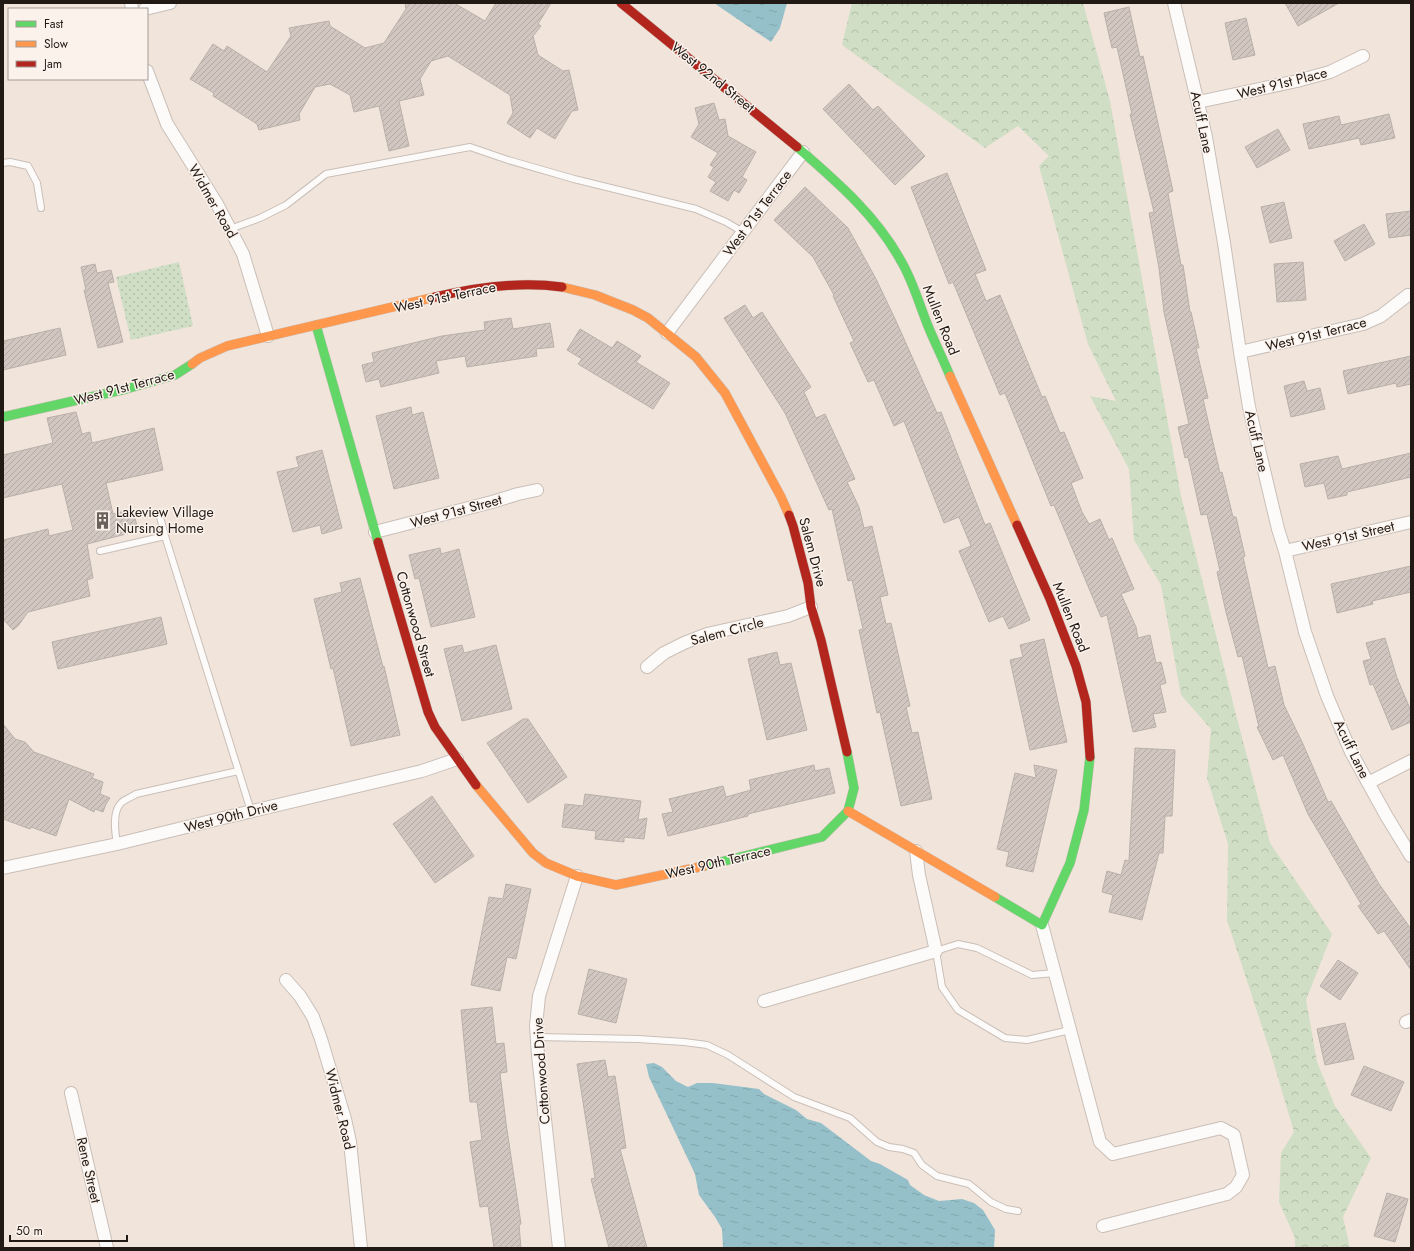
<svg xmlns="http://www.w3.org/2000/svg" width="1414" height="1251" viewBox="0 0 1414 1251" font-family="Jost,sans-serif">
	<style>
		.grass { fill: url(#grass-dots) }
		.forest { fill: url(#forest-crowns) }
		.water { fill: url(#water-ripples) }
		.building { fill: url(#building-hatch); stroke: #bab0aa }
		.lines { fill: none; stroke-linecap: round; stroke-linejoin: round }
		.lane-casing { stroke: #c9bfb8; stroke-width: 8 }
		.street-casing { stroke: #c9bfb8; stroke-width: 14 }
		.fast-casing { stroke: #c9bfb8; stroke-width: 10 }
		.slow-casing { stroke: #c9bfb8; stroke-width: 10 }
		.jam-casing { stroke: #c9bfb8; stroke-width: 10 }
		.lane { stroke: #fdfbfa; stroke-width: 6 }
		.street { stroke: #fdfbfa; stroke-width: 12 }
		.fast { stroke: #63d668; stroke-width: 9 }
		.slow { stroke: #ff974d; stroke-width: 9 }
		.jam { stroke: #b3261e; stroke-width: 9 }
		.labels { text-anchor: middle; stroke-width: 3; stroke-linejoin: round; paint-order: stroke }
		.street-label { font-size: 14px; fill: #211914; stroke: #fcf2ec }
		.poi-label { font-size: 14px; fill: #211914; stroke: #fcf2ec; text-anchor: start }
	</style>
	<defs>
		<pattern id="grass-dots" width="8" height="8" patternUnits="userSpaceOnUse"><rect width="8" height="8" fill="#cfdec4"/><path d="M2 2h.1M6 6h.1" fill="none" stroke="#b1bea8" stroke-width="1.8" stroke-linecap="round"/></pattern>
		<pattern id="forest-crowns" width="20" height="18" patternUnits="userSpaceOnUse"><rect width="20" height="18" fill="#cfdec4"/><path d="M2 6a3 3 0 1 1 6 0M12 15a3 3 0 1 1 6 0" fill="none" stroke="#b1bea8"/></pattern>
		<pattern id="water-ripples" width="26" height="14" patternUnits="userSpaceOnUse"><rect width="26" height="14" fill="#95c0c9"/><path d="M2 4q2-2 4 0t4 0M15 11q2-2 4 0t4 0" fill="none" stroke="#80a4ac"/></pattern>
		<pattern id="building-hatch" width="6" height="6" patternUnits="userSpaceOnUse"><rect width="6" height="6" fill="#d1c7c0"/><path d="M-1 1l2-2M0 6l6-6M5 7l2-2" fill="none" stroke="#b3aaa4"/></pattern>
	</defs>
	<rect width="100%" height="100%" fill="#f1e4db"/>
	<!-- grass -->
	<path class="grass" d="M179 262 193 326 131 340 116 277Z"/>
	<!-- forest -->
	<path class="forest" d="M852 3H1083L1110 101 1181 496 1236 715 1270 843 1332 934 1306 1000 1317 1062 1335 1106 1371 1158 1343 1217 1350 1248H1295V1238L1279 1202 1281 1153 1294 1132 1271 1054 1227 920 1228 844 1207 778 1211 729 1181 695 1161 585 1134 540 1129 469 1090 396 1116 401 1088 344 1039 166 1049 156 1018 126 985 148 842 45Z"/>
	<!-- water -->
	<path class="water" d="M714 3H787L780 28 771 42Z
		M654 1063 662 1067 676 1081 688 1087 697 1083H713L759 1089 764 1094 796 1110 807 1119 821 1123 871 1161 880 1164 908 1180 910 1185 924 1195 939 1201 962 1199 974 1203 983 1210 995 1230 994 1248H723L722 1229 715 1217 699 1195 695 1174 649 1077 646 1064Z"/>
	<!-- building -->
	<path class="building" d="M405 3H454L485 21 496 3H551L538 24 541 26 533 36 538 55 563 71 569 70 578 110 572 111 555 139 537 128 530 138 507 123 513 113 510 95 448 56 431 61 420 79 424 95 399 101 409 146 389 151 379 106 354 112 350 95 330 84 315 87 299 114 300 120 259 130 257 124 213 96 214 93 190 79 213 44 224 51 227 46 267 72 291 36 289 28 329 21 330 26 365 48 384 43 406 9Z
		M1285 3H1339L1298 26Z
		M1129 7 1140 57 1143 56 1173 191 1168 193 1181 265H1183L1190 312H1191L1199 348H1196L1208 398 1203 399 1220 473 1222 472 1233 517H1236L1245 556 1243 557 1268 668 1275 666 1284 705 1303 744 1328 802 1331 801 1379 884 1411 929V970L1384 931 1378 934 1358 906 1361 904 1308 814 1283 755 1273 760 1257 727H1259L1242 656 1238 657 1226 612 1217 572 1220 571 1207 514 1201 515 1188 457 1185 458 1178 427 1189 424 1164 312 1159 268 1149 213 1154 212 1130 114H1132L1117 47 1112 48 1104 13Z
		M1246 18 1255 55 1233 60 1225 23Z
		M849 84 873 110 878 106 925 156 895 185 823 109Z
		M714 103 719 120 725 119 728 136 756 152 742 177 747 180 739 193 734 190 728 201 710 191 716 182 708 177 714 167 710 165 718 153 691 137 699 124 695 108Z
		M1389 114 1395 138 1361 145 1359 138 1309 149 1303 124 1339 116 1341 125Z
		M1278 129 1290 150 1257 168 1245 147Z
		M947 173 986 270 975 274 986 301 1000 295 1042 397 1045 396 1060 433 1064 432 1083 478 1071 483 1082 512 1089 524 1100 519 1109 540 1112 538 1134 589 1121 594 1136 627 1138 638 1150 635 1156 663 1161 662 1166 683 1160 685 1166 712 1153 714 1156 727 1133 732 1107 615 1101 617 1054 505 1051 506 1005 393 1000 395 953 282 949 284 911 187Z
		M805 187 848 228 876 279 896 321 937 413 941 412 985 525 990 523 1030 620 1009 629 1003 616 989 622 959 551 971 546 959 517 944 523 904 421 894 426 874 380 868 382 850 343 854 341 833 296 834 295 813 257 774 220Z
		M1284 202 1292 238 1270 243 1261 207Z
		M1411 211V235L1389 238 1386 214Z
		M1364 224 1375 244 1345 261 1334 241Z
		M1303 262 1306 300 1277 302 1274 264Z
		M95 264 97 273 111 270 114 282 108 283 123 342 98 348 84 290H86L81 267Z
		M745 305 753 318 762 312 811 387 804 392 816 418 825 414 855 479 847 482 859 507 864 528 872 526 888 595 880 597 886 624 891 623 910 706 906 707 912 733 918 732 932 799 901 806 880 712 877 713 859 630 863 629 852 580 848 581 832 509 829 510 785 413 724 318Z
		M511 318 513 329 550 323 554 347 536 349 537 356 467 367 465 356 436 361 439 373 381 387 379 379 366 382 362 365 374 362 372 353 442 336 485 330 484 322Z
		M60 328 66 355 3 370V341Z
		M580 329 612 348 617 341 641 356 636 362 670 383 653 409 578 364 582 359 567 350Z
		M1411 356V384L1397 387 1396 383 1348 394 1343 371Z
		M1304 381 1307 391 1320 388 1325 409 1291 417 1284 386Z
		M411 407 412 415 423 412 439 478 394 489 376 416Z
		M76 412 82 434 90 432 92 443 154 428 163 470 106 483 113 514 133 509 138 531 87 544 93 578 87 580 90 596 28 612 18 626 13 630 3 619V540L48 529 49 536 73 530 62 484 3 498V455L53 443 47 418Z
		M322 450 342 528 322 534 320 525 293 532 277 472 299 467 296 457Z
		M1411 453V477L1347 492V495L1328 499 1324 483 1305 487 1300 464 1338 456 1342 469Z
		M440 548 441 554 459 549 475 617 431 627 419 578 415 579 409 555Z
		M1411 566V592L1372 601 1373 604 1337 613 1331 584Z
		M360 578 383 667 384 666 400 735 351 746 333 668 331 669 314 599 342 592 340 583Z
		M161 617 167 644 58 669 52 642Z
		M1385 638 1397 678 1411 711V722L1392 730 1373 684 1370 685 1363 661 1371 659 1366 643Z
		M1044 639 1067 742 1030 750 1010 660 1023 657 1020 645Z
		M462 645 464 653 496 645 512 709 462 721 444 649Z
		M777 652 780 665 791 663 807 730 767 740 748 659Z
		M523 719H528L567 777 528 803 487 743Z
		M3 724 15 739 25 742 34 752 94 774 92 778 103 782 100 794 110 798 106 804 103 812 95 809 94 812 69 799 56 836 31 827 30 829 3 819Z
		M1135 748 1175 750 1172 816H1165L1163 853H1159L1142 920 1109 912 1113 895 1102 892 1107 871 1121 875 1125 860 1129 861Z
		M814 765 815 771 829 768 835 793 748 814V816L668 836 662 814 673 812 669 799 723 786 726 797 751 790 749 780Z
		M1034 765 1057 770 1033 872 1006 866 1009 852 997 849 1015 773 1036 778Z
		M585 794 641 801 638 820 647 818 644 839 624 837V842L595 839 596 831 562 827 565 804 583 806Z
		M432 796 474 856 435 883 393 824Z
		M506 884 531 889 516 959 507 957 500 991 471 985 489 897 503 899Z
		M1338 960 1358 973 1340 1000 1320 986Z
		M589 969 627 979 616 1023 578 1014Z
		M492 1007 496 1044 504 1043 507 1072 500 1073 506 1123 521 1224 519 1225 521 1248H494L488 1206 480 1207 470 1142 482 1140 477 1102H470L461 1010Z
		M1345 1023 1354 1059 1325 1065 1317 1029Z
		M605 1060 608 1077 615 1076 626 1148 620 1149 647 1248H609L591 1179 595 1178 577 1064Z
		M1364 1066 1404 1082 1391 1111 1351 1095Z
		M1387 1193 1408 1199 1395 1242 1374 1236Z"/>
	<g class="lines">
		<defs>
			<path id="lane" d="M3 163 10 162 28 166 37 183 41 208
				M230 229 260 218 286 205 326 174 470 147 508 160 574 179 696 209 726 222 743 232
				M159 513 165 536
				M100 551 165 536 251 811
				M117 844C115 832 112 812 121 803 125 799 132 797 136 794L238 771
				M1055 973 1032 975 977 948 958 944 936 951 942 987 958 1010 1005 1038 1027 1040 1070 1030
				M537 1037 638 1039 684 1042 707 1045 728 1055 794 1097 850 1118 877 1142 889 1147 903 1149 914 1153 922 1165 937 1176 969 1184 991 1202 1006 1209 1018 1211"/>
			<path id="street" d="M131 3 132 9
				M1174 3 1206 137 1224 243 1240 352 1249 407 1278 529 1285 551 1305 632 1327 696 1351 752 1387 817 1411 856
				M145 9 170 3
				M147 71 167 124 217 204 243 254 268 336
				M1198 102 1297 81 1330 72 1363 56
				M667 333 803 152
				M1240 352 1363 324 1381 316 1408 295
				M375 532 492 502 518 494 537 490
				M1285 551 1411 522
				M647 667 664 653 684 643 707 634 788 616 811 607
				M1368 783 1411 761
				M3 868 117 844 223 818 422 771 457 759
				M1042 925 1100 1142 1113 1154 1221 1128 1234 1135 1243 1175 1236 1187 1227 1194 1103 1226
				M286 980 300 996 313 1017 321 1039 345 1119 350 1142 361 1248
				M764 1001 936 951 919 875 916 851
				M1406 1022 1411 1020
				M71 1093 107 1248
				M559 1248 538 1055 536 1026 539 996 577 876"/>
			<path id="fast" d="M797 147C836 181 876 215 901 261 913 281 919 304 928 326 935 343 943 359 950 376
				M316 325 378 542
				M3 417 126 389 175 375 192 364
				M847 752 854 788 848 811
				M704 866 822 837 848 811
				M995 897 1042 925 1070 863 1084 810 1090 757"/>
			<path id="slow" d="M562 287 595 295 633 310 648 318 696 357 725 393 781 497 789 515
				M192 364 200 358 227 346 435 297
				M950 376 1017 525
				M476 785 533 853 546 863 577 876 616 885 704 866
				M848 811 995 897"/>
			<path id="jam" d="M621 3 797 147
				M435 297C477 287 520 281 562 287
				M789 515 793 526 808 583 811 607 821 640 847 752
				M1017 525 1050 599 1076 666 1086 702 1090 757
				M378 542 428 712 435 727 476 785"/>
		</defs>
		<!-- lane casing -->
		<use href="#lane" class="lane-casing"/>
		<!-- street casing -->
		<use href="#street" class="street-casing"/>
		<!-- fast casing -->
		<use href="#fast" class="fast-casing"/>
		<!-- slow casing -->
		<use href="#slow" class="slow-casing"/>
		<!-- jam casing -->
		<use href="#jam" class="jam-casing"/>
		<!-- lane -->
		<use href="#lane" class="lane"/>
		<!-- street -->
		<use href="#street" class="street"/>
		<!-- fast -->
		<use href="#fast" class="fast"/>
		<!-- slow -->
		<use href="#slow" class="slow"/>
		<!-- jam -->
		<use href="#jam" class="jam"/>
	</g>
	<!-- icons -->
	<defs>
		<symbol id="building-bare" viewBox="-9 -9 18 18"><path d="M-4-6H4V6H1V3H-1V6H-4ZM-2.5-4.3h1.7v1.8h-1.7ZM.8-4.3h1.7v1.8H.8ZM-2.5-1h1.7V.8h-1.7ZM.8-1h1.7V.8H.8Z" fill="#6a605a" stroke="#fcf2ec" stroke-width="2.5" paint-order="stroke"/></symbol>
	</defs>
	<g fill-rule="evenodd">
		<use href="#building-bare" x="90" y="508" width="25" height="25"/>
	</g>
	<g class="labels">
		<!-- street labels -->
		<g class="street-label">
			<text transform="translate(713 77) rotate(39)" y="5">West 92nd Street</text>
			<text transform="translate(1282 83) rotate(-14)" y="5">West 91st Place</text>
			<text transform="translate(1202 122) rotate(78)" y="5">Acuff Lane</text>
			<text transform="translate(213 201) rotate(60)" y="5">Widmer Road</text>
			<text transform="translate(757 213) rotate(-53)" y="5">West 91st Terrace</text>
			<text transform="translate(445 297) rotate(-12)" y="5">West 91st Terrace</text>
			<text transform="translate(941 320) rotate(68)" y="5">Mullen Road</text>
			<text transform="translate(1316 334) rotate(-14)" y="5">West 91st Terrace</text>
			<text transform="translate(124 387) rotate(-15)" y="5">West 91st Terrace</text>
			<text transform="translate(1257 441) rotate(77)" y="5">Acuff Lane</text>
			<text transform="translate(456 511) rotate(-15)" y="5">West 91st Street</text>
			<text transform="translate(1348 536) rotate(-13)" y="5">West 91st Street</text>
			<text transform="translate(813 552) rotate(75)" y="5">Salem Drive</text>
			<text transform="translate(1071 617) rotate(68)" y="5">Mullen Road</text>
			<text transform="translate(416 624) rotate(74)" y="5">Cottonwood Street</text>
			<text transform="translate(727 631) rotate(-15)" y="5">Salem Circle</text>
			<text transform="translate(1352 749) rotate(64)" y="5">Acuff Lane</text>
			<text transform="translate(231 816) rotate(-14)" y="5">West 90th Drive</text>
			<text transform="translate(718 862) rotate(-13)" y="5">West 90th Terrace</text>
			<text transform="translate(541 1071) rotate(-94)" y="5">Cottonwood Drive</text>
			<text transform="translate(340 1109) rotate(76)" y="5">Widmer Road</text>
			<text transform="translate(89 1170) rotate(77)" y="5">Rene Street</text>
		</g>
		<!-- poi labels -->
		<g class="poi-label">
			<text x="116" y="517">Lakeview Village<tspan x="116" dy="16">Nursing Home</tspan></text>
		</g>
	</g>
	<!-- border -->
	<rect width="1414" height="1251" fill="none" stroke="#211914" stroke-width="8"/>
	<!-- legend -->
	<rect x="8" y="8" width="140" height="72" fill="#fcf2ec" stroke="#a49b96"/>
	<rect x="16" y="21" width="20" height="6" fill="#63d668" stroke="#a49b96"/>
	<text x="44" y="28" font-size="12" fill="#211914">Fast</text>
	<rect x="16" y="41" width="20" height="6" fill="#ff974d" stroke="#a49b96"/>
	<text x="44" y="48" font-size="12" fill="#211914">Slow</text>
	<rect x="16" y="61" width="20" height="6" fill="#b3261e" stroke="#a49b96"/>
	<text x="44" y="68" font-size="12" fill="#211914">Jam</text>
	<!-- scale -->
	<path d="M10 1235v6h117v-6" fill="none" stroke="#211914" stroke-width="2"/>
	<text x="16" y="1235" font-size="12" fill="#211914" stroke="#fcf2ec" stroke-width="3" paint-order="stroke">50 m</text>
</svg>
